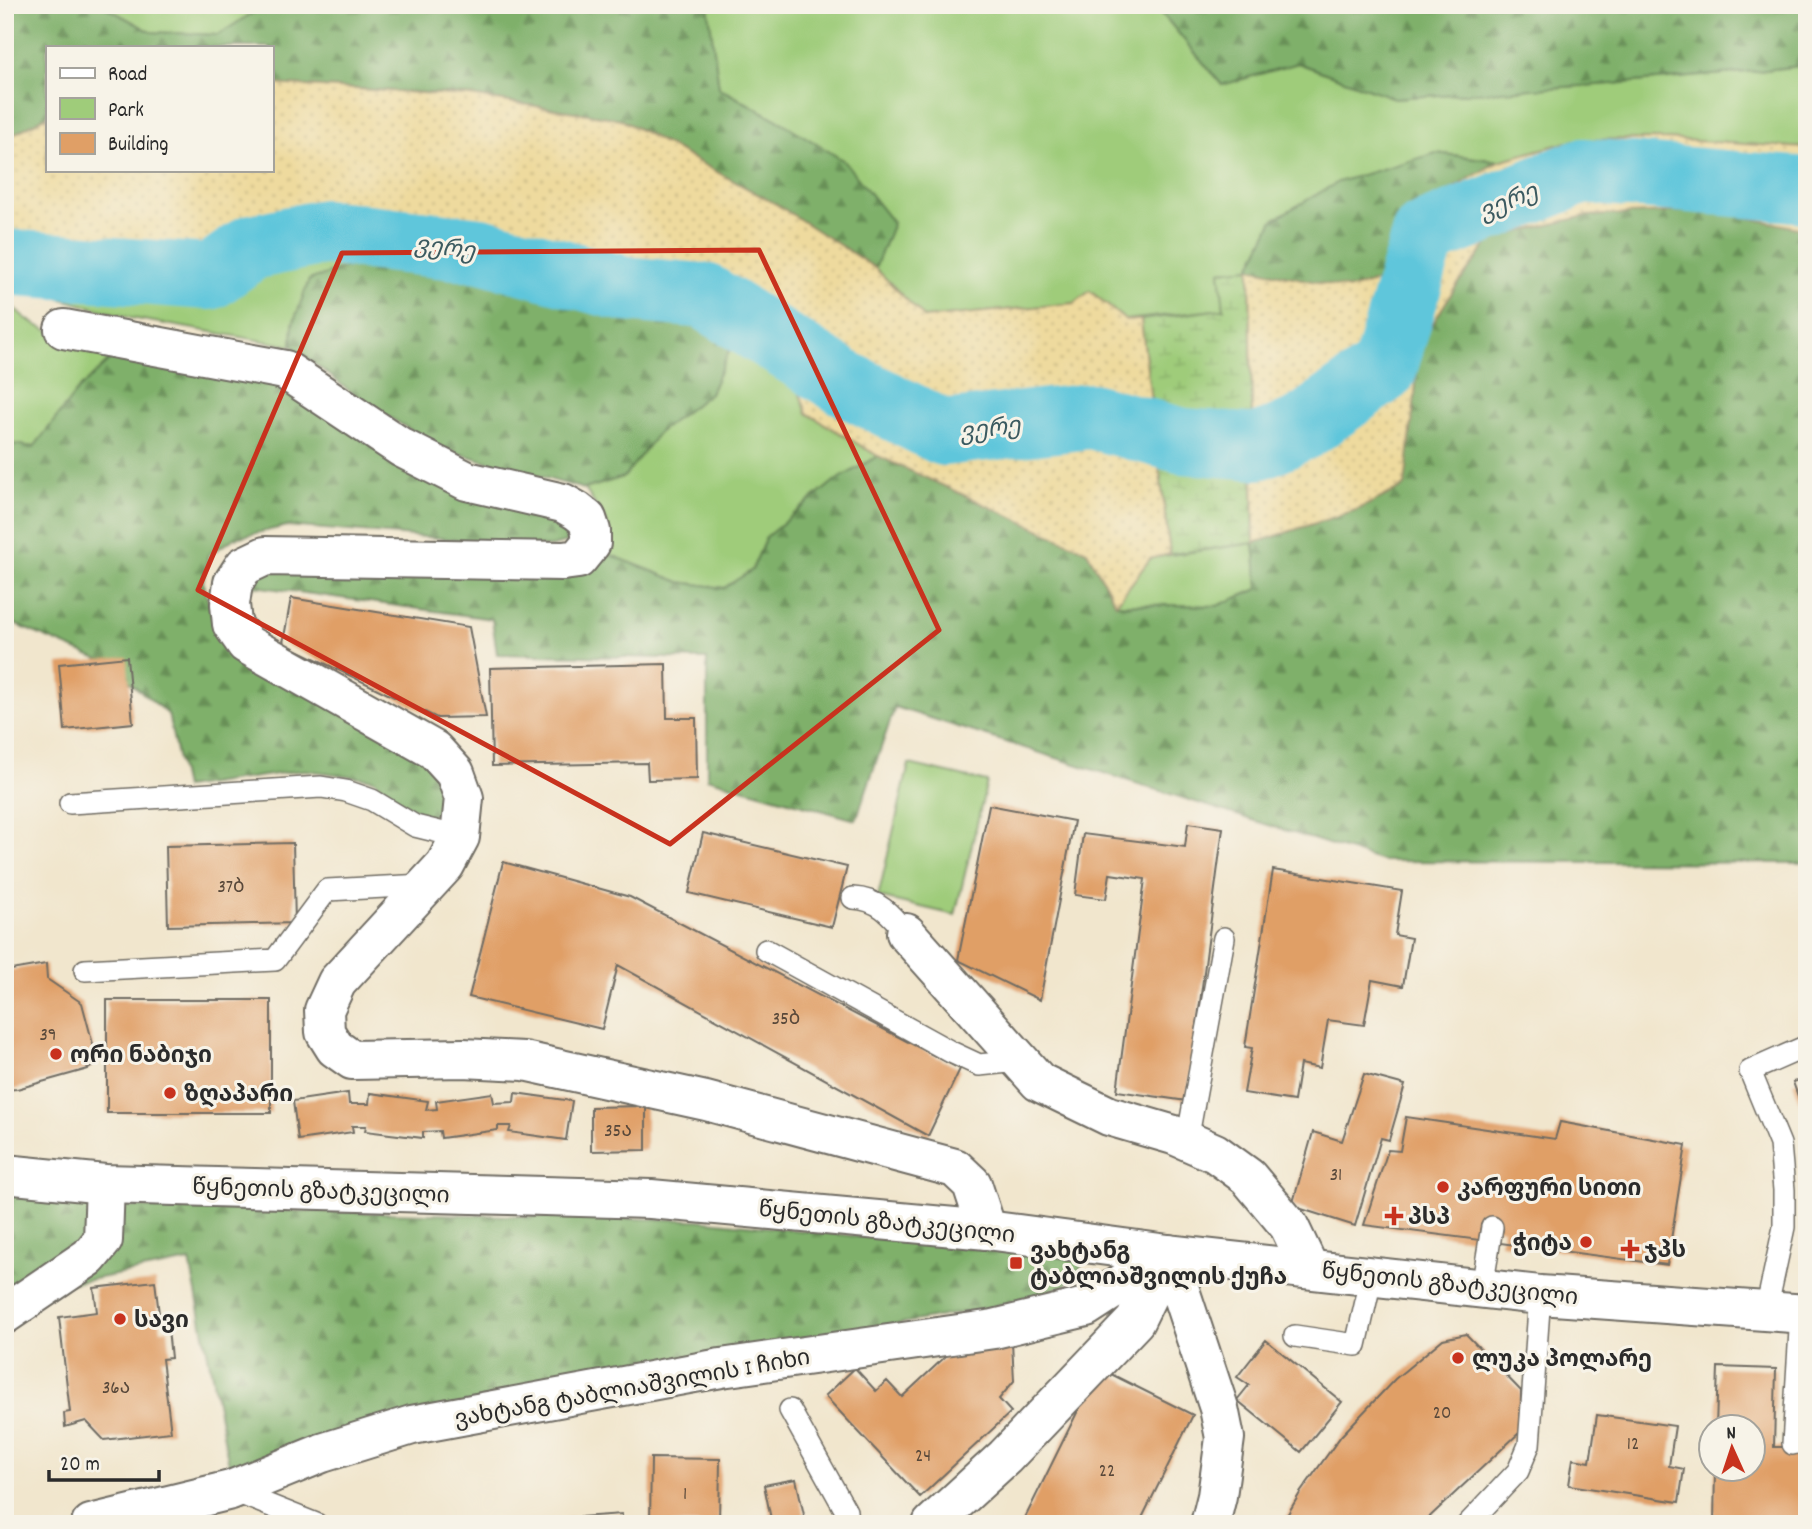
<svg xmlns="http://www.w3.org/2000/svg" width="1812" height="1529" viewBox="0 0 1812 1529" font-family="Dekko,'Noto Sans Georgian',sans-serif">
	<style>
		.green { fill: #9fcc7a; stroke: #657c52; stroke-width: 2 }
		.forest { fill: url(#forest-firs); stroke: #556e4a; stroke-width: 2 }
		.wetland { fill: url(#wetland-marsh); stroke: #657c52; stroke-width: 2 }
		.sand { fill: url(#sand-dots); stroke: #8c8264; stroke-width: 2 }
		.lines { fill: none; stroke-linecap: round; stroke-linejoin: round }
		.river { stroke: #5fc6db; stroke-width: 66 }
		.building { fill: #e09f66 }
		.service-casing { stroke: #706c64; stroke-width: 24 }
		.minor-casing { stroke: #706c64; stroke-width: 42 }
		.secondary-casing { stroke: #706c64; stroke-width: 42 }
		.service { stroke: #fff; stroke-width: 21 }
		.minor { stroke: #fff; stroke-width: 38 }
		.secondary { stroke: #fff; stroke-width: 38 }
		.marked { fill: none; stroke: #c8321e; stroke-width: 5; stroke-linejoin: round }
		.poi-dot { fill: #c8321e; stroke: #f7f3e8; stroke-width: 2.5 }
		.labels { text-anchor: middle; stroke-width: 6; stroke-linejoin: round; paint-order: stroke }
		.number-label { font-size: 19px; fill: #58483a }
		.poi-label { font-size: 23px; font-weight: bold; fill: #2b2b2b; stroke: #f7f3e8; text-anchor: start }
		.street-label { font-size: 23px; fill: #2b2b2b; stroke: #f7f3e8 }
		.water-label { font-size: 24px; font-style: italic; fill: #3b5a60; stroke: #f7f3e8 }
	</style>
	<defs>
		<pattern id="forest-firs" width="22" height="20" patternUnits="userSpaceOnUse" patternTransform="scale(1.75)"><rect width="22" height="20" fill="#7fb06a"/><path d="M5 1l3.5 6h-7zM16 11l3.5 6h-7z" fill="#688f57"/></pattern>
		<pattern id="wetland-marsh" width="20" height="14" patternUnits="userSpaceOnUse" patternTransform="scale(1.75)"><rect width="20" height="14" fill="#9fcc7a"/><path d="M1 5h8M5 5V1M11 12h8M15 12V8" fill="none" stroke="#89af6a"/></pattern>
		<pattern id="sand-dots" width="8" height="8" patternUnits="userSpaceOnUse" patternTransform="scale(1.75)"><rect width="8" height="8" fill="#eeda9e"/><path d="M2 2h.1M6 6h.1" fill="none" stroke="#cb8" stroke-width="1.8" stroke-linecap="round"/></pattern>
	</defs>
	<rect width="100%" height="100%" fill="#f7f3e8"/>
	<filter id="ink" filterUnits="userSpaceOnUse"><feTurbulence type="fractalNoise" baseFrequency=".0143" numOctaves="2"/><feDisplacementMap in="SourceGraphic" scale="14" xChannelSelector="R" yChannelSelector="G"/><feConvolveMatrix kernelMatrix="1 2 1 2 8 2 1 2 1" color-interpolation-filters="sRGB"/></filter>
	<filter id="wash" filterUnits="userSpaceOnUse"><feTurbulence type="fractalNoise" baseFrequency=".00686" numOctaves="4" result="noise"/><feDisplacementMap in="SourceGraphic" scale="28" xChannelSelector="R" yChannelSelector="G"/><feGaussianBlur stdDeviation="1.57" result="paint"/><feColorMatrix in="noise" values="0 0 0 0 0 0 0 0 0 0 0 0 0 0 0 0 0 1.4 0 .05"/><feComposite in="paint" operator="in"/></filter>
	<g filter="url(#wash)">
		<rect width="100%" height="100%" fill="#f1e6cd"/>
		<!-- green -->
		<path class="green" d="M102 5H265L218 35 151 32Z
			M708 5H1155L1222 85 1298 63 1394 98 1612 84 1758 71 1807 65V148L1665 139 1575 140 1499 161 1436 153 1273 220 1250 268 1220 271 1224 309 1125 320 1090 291 1075 303 924 318 875 268 893 223 844 161 783 123 719 88Z
			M397 250 309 280 293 324 292 346 131 318 40 293 34 279 220 292 251 272 296 252Z
			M5 296C29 335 79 339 120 350L77 391 34 447 5 443Z
			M705 314 756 344 787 358 807 413 878 456 832 483 766 537 752 570 724 588 680 582 598 550 607 523 585 489 624 477 658 433 710 393 735 338Z
			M1254 543 1258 589 1217 606 1116 604 1150 558Z
			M909 764 987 782 955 915 878 897Z"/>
		<!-- forest -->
		<path class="forest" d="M5 5H102L151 32 218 35 265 5H708L719 88 783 123 844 161 893 223 875 268 776 204 620 119 464 95 271 84V47H47V116L5 139Z
			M1155 5H1233L1266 8 1333 5H1807V65L1758 71 1612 84 1394 98 1298 63 1222 85Z
			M1436 153 1499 161 1410 214 1385 279 1350 289 1250 268 1273 220 1338 182Z
			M1712 210 1807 230V863L1382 861 895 707 856 820 707 778V659L497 654 492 619 254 586 265 562 598 550 680 582 724 588 752 570 766 537 832 483 878 456 1087 551 1116 604 1217 606 1258 589 1254 543 1359 509 1415 396 1418 347 1453 291 1491 239 1585 216Z
			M397 250 457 263 614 317 705 314 735 338 710 393 658 433 624 477 584 489 443 449 365 403 292 346 293 324 309 280Z
			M120 350 286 380 571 513 574 540 550 547 287 526 235 538 208 555 203 582 213 619 432 763 446 797 445 810 429 817 403 803 373 779 304 770 184 788 168 714 107 663 5 620V443L34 447 77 391Z
			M5 1192 127 1207 698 1220 1080 1259 1081 1267 1065 1286 988 1308 744 1351 231 1475 190 1261 40 1289 5 1292Z"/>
		<!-- wetland -->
		<path class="wetland" d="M1250 268 1254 543 1170 554 1141 320 1224 309 1220 271Z"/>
		<!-- sand -->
		<path class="sand" d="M271 84 470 96 620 119 776 204 875 268 925 318 1074 303 1090 291 1125 320H1141L1170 554 1150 559 1116 604 1087 551 878 456 807 413 787 358 756 344 705 314 614 317 457 263 397 250 296 252 251 272 220 292 34 279 5 282V139L47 116V170H271Z
			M1665 139 1807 148V230L1712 210 1585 216 1491 239 1453 291 1418 347 1415 396 1405 486 1359 509 1254 543 1250 268 1350 289 1385 279 1410 214 1499 161 1575 140Z"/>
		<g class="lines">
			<!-- river -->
			<path class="river" d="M5 262 210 277 252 247 324 232 481 250 625 289 705 296 841 381 944 433 1091 416 1183 441 1258 447 1304 427 1384 370 1424 235 1583 171 1807 190"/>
		</g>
		<g id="blocks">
			<!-- building -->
			<path class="building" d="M291 598 469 627 486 717 437 718 283 643Z
				M127 657 133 723 65 730 59 664Z
				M666 664 667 718H696L697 779 648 780 647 763 492 766 490 668Z
				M989 805 1074 821 1040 1000 958 960Z
				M1188 823 1223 828 1187 1101 1117 1091 1145 879 1110 874 1106 899 1075 895 1083 834 1185 847Z
				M703 833 847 867 832 927 689 893Z
				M293 843 295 923 168 926 166 846Z
				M503 862 630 897 960 1069 928 1136 618 965 602 1029 469 997Z
				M1273 870 1402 891 1395 935 1411 938 1403 986 1372 980 1364 1025 1328 1020 1320 1068 1300 1064 1294 1101 1244 1093 1252 1048 1245 1047Z
				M46 964 47 979 82 1003 98 1063 88 1069 17 1089 5 1090V971Z
				M107 1000H271V1113H107Z
				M1364 1074 1405 1085 1389 1140 1381 1138 1355 1226 1292 1206 1313 1132 1342 1141Z
				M1807 1078V1119H1806L1793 1082Z
				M348 1093 349 1104H369L370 1093 428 1101 426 1110 437 1109 436 1101 492 1093 494 1103 514 1102 515 1093 572 1101 566 1140 509 1132 511 1126H498V1130L441 1138 440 1131 423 1132V1138L365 1131 366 1126H352L353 1132 298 1140 293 1101Z
				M646 1106V1150L591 1151V1107Z
				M1406 1117 1555 1139 1560 1122 1686 1145 1667 1265 1500 1243 1503 1229 1481 1225 1479 1240 1364 1225 1388 1150 1400 1151Z
				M155 1281 161 1330 168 1329 171 1358 162 1359 171 1432 104 1440 86 1421 65 1427 64 1413 70 1412 59 1317 97 1312 94 1288Z
				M1466 1334 1521 1391 1520 1432 1422 1524H1282L1300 1493 1341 1436 1395 1379 1443 1339Z
				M1266 1340 1342 1402 1301 1452 1237 1400 1249 1385 1237 1377Z
				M961 1342H1012L1014 1381 999 1399 1011 1412 920 1497 825 1396 855 1368 876 1391 887 1381 902 1397Z
				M1718 1367 1776 1369 1774 1447H1807V1524H1714L1715 1470H1752V1428H1716Z
				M1099 1368 1193 1415 1139 1524H1022Z
				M1597 1415 1675 1426 1669 1466 1684 1469 1679 1502 1569 1485 1573 1459 1590 1462Z
				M651 1458 720 1459 719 1524H650Z
				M796 1479 806 1524H772L764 1485Z
				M622 1514V1524H567V1518Z"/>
		</g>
	</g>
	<g filter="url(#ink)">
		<use href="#blocks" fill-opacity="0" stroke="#706c64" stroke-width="2"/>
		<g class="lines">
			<defs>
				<path id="service" d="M70 803 321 787 346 791 372 800 415 826 460 837
					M853 898C878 899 891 914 906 933
					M766 950 951 1052 979 1065 1019 1061
					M85 970 275 960 327 890 424 885
					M1187 1141 1224 938
					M1482 1288 1492 1227
					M1766 1311 1784 1227V1190L1780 1144 1750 1071 1807 1046
					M1295 1336 1356 1345 1372 1275
					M790 1410 846 1511 847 1524
					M1793 1444 1801 1314
					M231 1490 316 1524
					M1468 1524 1518 1471 1529 1445 1540 1295"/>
				<path id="minor" d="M64 329 285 370 402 448 467 481 563 503 577 511 587 519 591 531V543L578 559 563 561 265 556 244 566 233 583 230 604 232 624 246 644 434 750 455 773 464 798 460 837 445 865 337 982 324 1010 325 1032 335 1048 352 1060 463 1058 524 1061 706 1101 955 1168 972 1184 987 1230
					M906 933 1039 1082 1109 1116 1174 1135 1215 1153 1248 1177 1289 1226 1309 1268
					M1168 1254 1219 1408 1225 1438 1217 1496 1210 1524
					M5 1314 89 1257 103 1240 105 1184
					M91 1524 231 1490 322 1453 412 1425 721 1368 994 1329 1086 1307 1168 1254
					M932 1524 1005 1457 1135 1321 1168 1254"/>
				<path id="secondary" d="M5 1174 105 1184 651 1199 987 1230 1168 1254 1540 1295 1807 1314"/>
			</defs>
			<!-- service casing -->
			<use href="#service" class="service-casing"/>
			<!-- minor casing -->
			<use href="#minor" class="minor-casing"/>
			<!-- secondary casing -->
			<use href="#secondary" class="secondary-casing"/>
			<!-- service -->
			<use href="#service" class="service"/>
			<!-- minor -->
			<use href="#minor" class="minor"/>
			<!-- secondary -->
			<use href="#secondary" class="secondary"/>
		</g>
	</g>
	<!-- marked area -->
	<path class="marked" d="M759 250 939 630 670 844 198 590 342 253Z"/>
	<!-- markers -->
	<g class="poi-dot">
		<circle cx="56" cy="1054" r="7"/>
		<circle cx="170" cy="1093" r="7"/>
		<circle cx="1443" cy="1187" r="7"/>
		<path d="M1390.5 1205.5h7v7h7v7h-7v7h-7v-7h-7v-7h7z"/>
		<circle cx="1586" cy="1242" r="7"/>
		<path d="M1626.5 1238.5h7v7h7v7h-7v7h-7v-7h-7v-7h7z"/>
		<rect x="1009" y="1256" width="14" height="14" rx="3.5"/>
		<circle cx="120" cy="1319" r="7"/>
		<circle cx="1458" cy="1358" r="7"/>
	</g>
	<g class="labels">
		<!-- number labels -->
		<g class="number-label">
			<text x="231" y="892">37ბ</text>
			<text x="786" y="1024">35ბ</text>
			<text x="48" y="1040">39</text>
			<text x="618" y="1136">35ა</text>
			<text x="1336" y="1180">31</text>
			<text x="116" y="1393">36ა</text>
			<text x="1442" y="1418">20</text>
			<text x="1633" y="1449">12</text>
			<text x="923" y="1461">24</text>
			<text x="1107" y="1476">22</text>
			<text x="685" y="1499">1</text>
		</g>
		<!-- poi labels -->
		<g class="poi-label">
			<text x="70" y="1062">ორი ნაბიჯი</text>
			<text x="184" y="1101">ზღაპარი</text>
			<text x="1457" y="1195">კარფური სითი</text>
			<text x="1408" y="1224">პსპ</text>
			<text x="1572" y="1250" text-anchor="end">ჭიტა</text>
			<text x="1644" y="1257">ჯპს</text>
			<text x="1030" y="1258">ვახტანგ<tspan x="1030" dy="26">ტაბლიაშვილის ქუჩა</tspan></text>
			<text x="134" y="1327">სავი</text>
			<text x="1472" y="1366">ლუკა პოლარე</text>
		</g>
		<!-- street labels -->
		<g class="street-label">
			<text transform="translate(321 1190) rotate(2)" y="8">წყნეთის გზატკეცილი</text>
			<text transform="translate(887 1221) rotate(6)" y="8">წყნეთის გზატკეცილი</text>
			<text transform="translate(1450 1283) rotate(6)" y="8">წყნეთის გზატკეცილი</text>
			<text transform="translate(632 1387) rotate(-10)" y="8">ვახტანგ ტაბლიაშვილის I ჩიხი</text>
		</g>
		<!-- water labels -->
		<g class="water-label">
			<text transform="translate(1508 201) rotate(-22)" y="8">ვერე</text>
			<text transform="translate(445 247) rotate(7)" y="8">ვერე</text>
			<text transform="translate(990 428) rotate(-7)" y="8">ვერე</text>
		</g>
	</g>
	<!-- margin -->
	<rect width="1812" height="1529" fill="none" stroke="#f7f3e8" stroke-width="28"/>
	<!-- legend -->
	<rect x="46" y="46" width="228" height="126" fill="#f7f3e8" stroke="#a5a39c" stroke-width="2"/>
	<rect x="60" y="68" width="35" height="10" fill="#ffffff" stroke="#a5a39c" stroke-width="2"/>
	<text x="108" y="80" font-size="21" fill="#2b2b2b">Road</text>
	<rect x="60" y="98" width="35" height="21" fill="#9fcc7a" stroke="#a5a39c" stroke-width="2"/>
	<text x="108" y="116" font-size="21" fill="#2b2b2b">Park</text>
	<rect x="60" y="133" width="35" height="21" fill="#e09f66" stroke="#a5a39c" stroke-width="2"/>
	<text x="108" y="150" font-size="21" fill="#2b2b2b">Building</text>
	<!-- north arrow -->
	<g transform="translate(1732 1448) rotate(357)"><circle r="33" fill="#f7f3e8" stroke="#a5a39c" stroke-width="2"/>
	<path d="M0-5L12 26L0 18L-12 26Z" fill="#c8321e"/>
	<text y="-10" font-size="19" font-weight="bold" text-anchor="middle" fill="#2b2b2b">N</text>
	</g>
	<!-- scale -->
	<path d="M49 1470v10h110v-10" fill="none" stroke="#2b2b2b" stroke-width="3.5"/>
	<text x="60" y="1470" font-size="21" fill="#2b2b2b" stroke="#f7f3e8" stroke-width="5" paint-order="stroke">20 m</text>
</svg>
